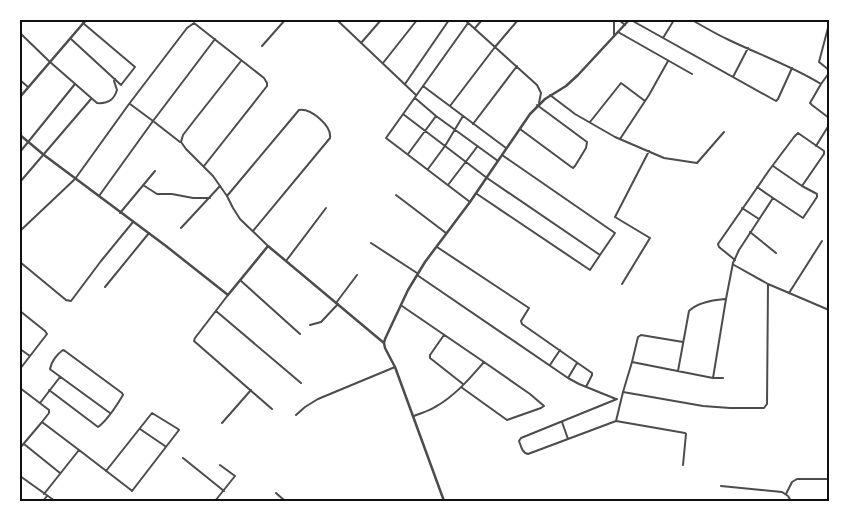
<svg xmlns="http://www.w3.org/2000/svg" width="849" height="521" viewBox="0 0 849 521" font-family="'PT Sans Narrow',sans-serif">
	<style>
		.lines { fill: none; stroke-linecap: round; stroke-linejoin: round }
		.minor { stroke: #4c4c4c; stroke-width: 2 }
		.tertiary { stroke: #4c4c4c; stroke-width: 2.5 }
		.neatline { fill: none; stroke: #111; stroke-width: 2 }
	</style>
	<rect width="100%" height="100%" fill="#fff"/>
	<g class="lines">
		<!-- minor -->
		<path class="minor" d="M337 20 416 95
			M465 20 537 85 541 93 539 103
			M619 20 625 25
			M631 20 776 101 778 99 792 68
			M692 20C704 27 716 34 729 40 760 55 792 66 821 84L829 73
			M737 20H747
			M468 23 386 138 470 202
			M829 24 819 62 829 70
			M475 28 482 20
			M618 32 692 74
			M20 33 50 62 97 103C108 104 114 100 117 90L114 81 115 79
			M614 35V20
			M663 38 674 20
			M71 39 121 85 135 67 83 23
			M361 43 381 20
			M262 46 285 20
			M241 61 193 122 183 135 181 142 186 149 213 176 227 196 233 208 240 219 267 245
			M383 63 417 20
			M733 77 748 48
			M20 80 28 87
			M405 84 449 20
			M821 84 810 103 812 105 829 118
			M423 86 506 148
			M550 95 575 114 615 137 664 158 697 163 724 132
			M415 98 436 116 498 161
			M130 104 153 121 180 142
			M450 106 495 47 518 20
			M403 114 487 178 600 255 590 270 477 194
			M590 122 621 83 645 101
			M473 124 517 66
			M520 129 570 166 573 168 575 166 586 148 587 142 537 105
			M620 139 649 95 668 61
			M816 146 829 125
			M20 152 75 84
			M408 154 436 116
			M502 155 615 233 600 255
			M773 166 802 186
			M428 169 445 146 463 116
			M20 182 91 99
			M143 185 157 194H172L193 198H210
			M448 185 477 147
			M396 195 446 233
			M99 196 153 121 215 39
			M227 196 299 110C311 108 332 126 330 138L253 231
			M742 208 759 219
			M120 213 155 171
			M181 228 220 186
			M20 231 75 179 129 104 187 28 194 23 264 78 267 83V86L260 95 204 166
			M750 232 776 253
			M371 243 417 273
			M437 247 529 308 521 321 522 324 592 373V375L586 387
			M735 260 719 247 718 244 770 169 794 137 798 133 824 151V154L802 186 817 194V197L803 218 773 198
			M286 261 326 208
			M20 262 66 300 71 301 101 261 133 222
			M734 265 768 284 829 310
			M417 275 568 378 579 384 616 399
			M240 280 300 334
			M622 284 650 238 615 217 649 151
			M105 287 149 233
			M789 293 822 241
			M228 295 195 338 194 341 272 409
			M336 303 357 275
			M402 306 484 362
			M20 311 45 331 47 334 20 369
			M216 311 301 383
			M310 325 321 322 338 304
			M444 335 430 355V358L463 384
			M20 349 30 356
			M632 362 638 337 641 335 683 342
			M550 365 560 350
			M678 371 689 311C698 302 713 300 725 299
			M568 378 577 363
			M713 378 726 299 733 263 739 250 773 198 757 187
			M20 388 49 410V413L42 422
			M49 390 98 427C108 420 117 405 123 395L122 393 65 351 63 350C57 354 51 362 50 369L51 370 110 413
			M623 392 703 406 730 408H764L767 404 768 284
			M617 399 521 438 519 441C521 446 522 453 528 454L616 421 623 392 632 362 713 378H723
			M40 403 60 377
			M296 415 305 407 318 399 395 367
			M414 416C421 413 429 411 435 407 455 396 470 378 484 362L530 394 544 406 541 408 507 420 461 387
			M616 421 685 433 686 434 683 465
			M562 422 568 439
			M222 423 251 390
			M140 429 165 446
			M24 444 60 473
			M20 448 42 422 79 450 44 494
			M79 450 131 490 132 491 179 430 178 429 152 413 106 471
			M183 458 224 491
			M20 476 55 501
			M721 486 782 492 788 496 791 501
			M276 493 285 501
			M786 494 792 482 797 479H829
			M43 501 47 496
			M215 501 235 476 220 465"/>
		<!-- tertiary -->
		<path class="tertiary" d="M20 97 86 20
			M20 135 44 155 166 246 228 295 268 246 372 333 384 343 385 348 395 367 444 501
			M384 343 385 339 408 290 425 262 470 202 530 114 545 99 566 86 578 75 629 20"/>
	</g>
	<!-- border -->
	<rect width="849" height="521" fill="none" stroke="#ffffff" stroke-width="42"/>
	<rect x="21" y="21" width="807" height="479" class="neatline"/>
</svg>
